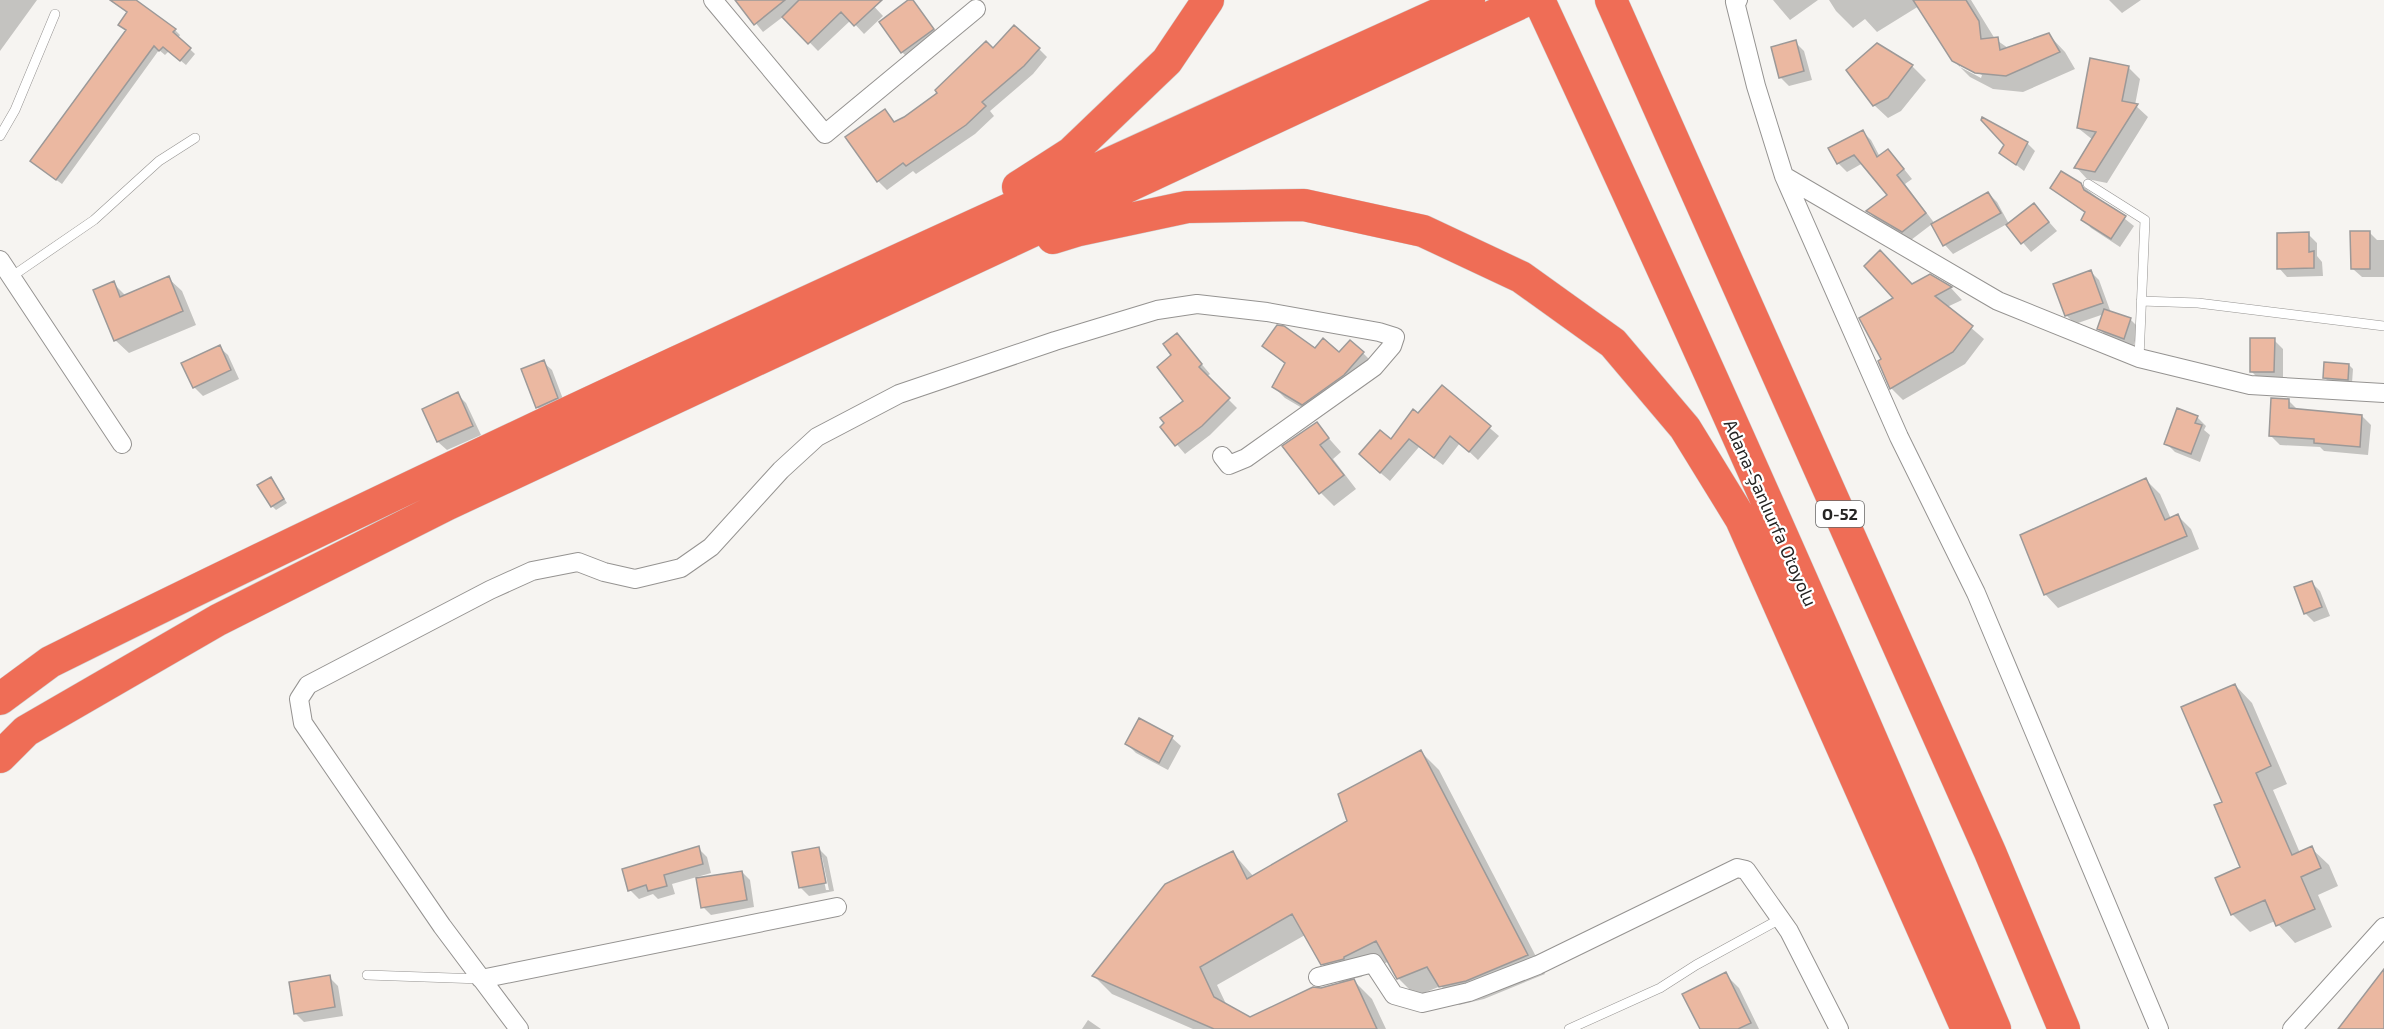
<svg xmlns="http://www.w3.org/2000/svg" width="2384" height="1029" viewBox="0 0 2384 1029" font-family="'Exo 2',sans-serif">
	<style>
		.shadow { fill: #0003; fill-rule: evenodd }
		.building { fill: #ebb8a1; stroke: #9c9998; stroke-width: 1.5 }
		.lines { fill: none; stroke-linecap: round; stroke-linejoin: round }
		.lane-casing { stroke: #959391; stroke-width: 10 }
		.street-casing { stroke: #959391; stroke-width: 20 }
		.highway-casing { stroke: #cfcfcf; stroke-width: 33 }
		.lane { stroke: #fff; stroke-width: 9 }
		.street { stroke: #fff; stroke-width: 18 }
		.highway { stroke: #ef6d56; stroke-width: 32 }
		.labels { text-anchor: middle; stroke-width: 4.5; stroke-linejoin: round; paint-order: stroke }
		.shield { fill: #fff; stroke: #676666; stroke-width: 1.5 }
		.shield-label { font-size: 16px; font-weight: bold; fill: #262524 }
		.street-label { font-size: 18px; fill: #262524; stroke: #fff }
	</style>
	<rect width="100%" height="100%" fill="#f6f4f1"/>
	<!-- shadow -->
	<path class="shadow" d="M0 0H37L0 51Z
		M110 0H133L175 30 180 35 178 38 195 54 186 65 169 51 165 55 159 50 62 184 37 166 127 31 128 13Z
		M737 0H868L883 16 864 34 851 20 818 51 784 16 763 32Z
		M911 0 941 38 911 61 902 52Z
		M1773 0H1818L1790 20Z
		M1829 0H1971L1995 39 2008 48 2049 35 2065 52 2075 69 2023 92 1993 89 1970 77 1953 60 1919 6 1877 32 1865 19 1853 28 1836 11ZM1960 64 1982 75 1981 78 1960 67Z
		M2109 0H2141L2122 13Z
		M1795 42 1804 51 1812 80 1789 86 1780 77Z
		M1877 45 1912 66 1926 80 1901 111 1888 118 1874 105Z
		M1039 49 1047 57 1033 74 990 111 994 116 975 134 916 174 913 171 887 190 878 181 885 111 895 123 905 118 993 50Z
		M2128 67 2140 79 2135 105 2148 117 2107 183 2087 179 2076 167 2093 140 2078 128Z
		M1862 131 1871 140 1880 157 1896 159 1912 179 1905 184 1935 224 1988 193 1997 202 2009 224 2034 205 2057 231 2031 252 2007 224 1953 254 1945 245 1932 224 1911 240 1877 220 1868 211 1889 196 1863 163 1847 172 1838 163Z
		M2027 143 2035 151 2024 171 2001 153 2006 144Z
		M2080 184 2134 226 2120 247 2091 228 2083 219 2086 214 2052 188Z
		M2369 232 2377 240H2384V277H2362L2353 269Z
		M2308 234 2317 243V256L2322 262 2323 276 2287 277 2279 268Z
		M2090 271 2099 280 2111 313 2130 319 2139 328 2133 347 2108 337 2099 329 2104 314 2075 324 2066 315Z
		M1930 276 1951 288 1962 300 1947 307 1984 339 1965 364 1903 400 1891 388 1883 360 1896 298Z
		M168 278 182 291 196 325 129 353 115 340 113 283 126 296Z
		M1177 335 1210 374 1206 377 1237 408 1210 435 1185 454 1162 427 1185 401 1173 355Z
		M2274 340 2283 349V381H2261L2252 372Z
		M1264 346 1339 354 1363 353 1374 364 1314 415 1285 398 1274 387 1286 365Z
		M219 347 228 355 239 379 203 396 194 387Z
		M543 362 552 370 566 407 546 416 537 407Z
		M2349 365 2353 369 2352 383 2329 382 2325 378Z
		M1442 387 1499 436 1478 460 1460 443 1443 465 1419 447 1390 481 1369 463 1418 415Z
		M457 394 466 403 481 435 447 450 438 442 424 410Z
		M2288 400 2297 409 2362 416 2371 425 2368 455 2324 451 2320 447 2280 445 2271 436Z
		M2197 417 2206 426 2204 430 2210 435 2200 462 2175 452 2166 443Z
		M1316 424 1341 452 1333 459 1356 489 1334 506 1321 493 1284 447Z
		M2146 480 2160 494 2171 519 2178 516 2191 529 2199 549 2058 608 2045 594Z
		M274 483 287 503 276 510 272 506Z
		M2311 582 2320 591 2330 616 2314 622 2305 613Z
		M2235 685 2252 703 2287 784 2273 790 2300 853 2311 848 2329 865 2338 886 2318 895 2332 927 2295 943 2275 921 2250 932 2232 914 2242 867 2224 802Z
		M1172 738 1181 746 1168 770 1136 753 1127 744Z
		M1421 752 1439 770 1545 974 1484 999 1459 1005 1441 986 1416 996 1398 978 1389 961 1361 977 1352 979 1372 999 1386 1029H1193L1112 994 1094 976 1233 853 1254 877 1349 822ZM1305 935 1322 964 1342 984 1321 989 1250 1018 1227 1006 1217 985Z
		M698 848 707 857 711 873 672 884 675 894 658 899 653 894 639 899 630 890Z
		M818 848 827 857 834 891 809 896 800 887ZM819 857H822L829 890H826Z
		M742 872 750 880 754 907 711 915 703 907Z
		M1725 974 1739 988 1759 1029H1701Z
		M329 977 338 986 343 1016 304 1022 295 1013Z
		M1088 1020 1101 1029H1082Z"/>
	<!-- building -->
	<path class="building" d="M110 0H136L176 29 173 32 191 48 180 61 163 47 159 51 154 46 56 180 30 161 126 30 118 25 127 12Z
		M735 0H785L754 25Z
		M799 0H882L854 26 841 12 808 44 782 17Z
		M908 0H913L934 29 901 53 879 22Z
		M1913 0H1966L1979 21 1981 39 1998 37 2000 50 2049 33 2060 52 2006 76 1975 73 1952 61Z
		M1014 25 1040 48 1024 66 982 102 986 106 966 125 906 166 903 163 877 182 845 137 885 109 894 122 904 117 937 93 935 90 986 41 993 48Z
		M1796 40 1804 71 1779 78 1771 47Z
		M1877 43 1913 65 1888 98 1873 106 1846 70Z
		M2090 58 2129 66 2122 101 2138 104 2095 172 2074 168 2096 132 2077 128Z
		M1982 117 2028 142 2016 165 1999 153 2004 145 1981 120Z
		M1863 130 1877 157 1888 149 1904 169 1897 175 1926 213 1902 232 1866 211 1887 195 1854 155 1837 164 1828 148Z
		M2061 171 2081 183 2084 190 2126 216 2111 239 2081 220 2085 212 2050 188Z
		M1988 192 2001 213 1943 246 1931 224Z
		M2034 203 2049 222 2021 244 2006 225Z
		M2350 231H2370V269H2351Z
		M2309 232V252L2314 251V268L2277 269V233Z
		M1880 250 1912 284 1930 274 1952 287 1935 296 1973 326 1953 352 1890 389 1878 361 1881 359 1859 318 1893 298 1864 266Z
		M2091 270 2103 303 2065 316 2053 284Z
		M169 276 183 311 114 341 93 290 114 281 120 297Z
		M2104 309 2131 318 2124 339 2097 329Z
		M1277 325 1284 326 1315 348 1323 338 1339 352 1350 340 1364 352 1344 375 1302 405 1272 387 1285 363 1262 346Z
		M1177 333 1202 364 1199 367 1230 398 1202 426 1175 446 1160 427 1164 423 1160 418 1183 401 1157 367 1171 355 1163 344Z
		M2250 338H2275L2274 372H2250Z
		M220 345 231 370 193 388 181 363Z
		M544 360 558 398 536 408 521 369Z
		M2324 362 2349 364 2348 380 2323 378Z
		M1442 385 1491 426 1469 452 1450 436 1434 458 1409 439 1380 473 1359 454 1380 430 1391 439 1413 409 1418 413Z
		M458 392 473 426 437 442 422 409Z
		M2271 398 2289 399V408L2362 415 2360 447 2314 443V439L2269 436Z
		M2177 408 2198 416 2195 423 2202 425 2191 454 2164 444Z
		M1317 422 1329 438 1320 445 1344 475 1319 494 1282 446Z
		M271 477 284 499 271 507 257 485Z
		M2146 478 2165 520 2178 514 2187 536 2044 595 2020 535Z
		M2312 581 2322 607 2304 614 2294 587Z
		M2235 684 2271 766 2256 773 2292 855 2312 846 2321 868 2301 877 2315 909 2276 926 2265 900 2231 915 2215 878 2240 867 2214 805 2222 802 2181 707Z
		M1139 718 1173 736 1159 763 1125 744Z
		M1421 750 1528 955 1466 981 1439 987 1427 967 1397 979 1376 941 1344 957V959L1321 965 1292 914 1200 967 1214 997 1250 1017 1313 987 1321 988 1354 979 1377 1029H1214L1092 976 1165 884 1233 851 1247 879 1347 821 1338 794Z
		M699 846 703 864 664 875 667 886 648 891 646 885 628 891 622 869Z
		M819 847 826 883 799 888 792 852Z
		M742 871 747 900 701 908 696 878Z
		M2384 969V1029H2338Z
		M1726 972 1751 1023 1738 1029H1700L1682 994Z
		M330 975 335 1007 294 1014 289 982Z"/>
	<g class="lines">
		<defs>
			<path id="lane" d="M0 136 15 110 55 14
				M2088 184 2145 220 2139 358
				M11 277 94 220 159 161 195 138
				M2141 301 2198 303 2384 326
				M367 975 481 979
				M1569 1029 1660 988 1696 965 1780 919"/>
			<path id="street" d="M713 0 825 134 976 9
				M1738 0 1735 2 1756 86 1784 176 1899 437 1976 593 2159 1029
				M1784 176 1998 301 2139 358 2250 385 2384 393
				M0 260 122 444
				M1318 977 1373 963 1394 995 1422 1003 1469 992 1538 965 1737 868 1746 870 1789 931 1839 1029
				M481 979 837 907
				M519 1029 442 926 303 723 299 699 308 685 490 590 532 571 578 562 604 572 635 579 681 568 711 547 781 470 817 437 899 394 1055 341 1157 310 1197 304 1267 312 1379 332 1395 337 1392 346 1374 367 1246 458 1229 465 1222 456
				M2292 1029 2384 927"/>
			<path id="highway" d="M1539 0C1697 340 1850 683 1995 1029
				M1611 0 1990 852 2064 1029
				M1018 187 1071 153 1167 61 1208 0
				M1053 238 1079 230 1187 207 1304 205 1423 231 1521 277 1613 343 1685 428 1741 519 1967 1029
				M0 699 50 662C517 430 994 216 1469 0
				M0 757 26 731 218 620 448 504 1527 0"/>
		</defs>
		<!-- lane casing -->
		<use href="#lane" class="lane-casing"/>
		<!-- street casing -->
		<use href="#street" class="street-casing"/>
		<!-- highway casing -->
		<use href="#highway" class="highway-casing"/>
		<!-- lane -->
		<use href="#lane" class="lane"/>
		<!-- street -->
		<use href="#street" class="street"/>
		<!-- highway -->
		<use href="#highway" class="highway"/>
	</g>
	<g class="labels">
		<!-- shield labels -->
		<rect class="shield" x="1816" y="501" width="48" height="26" rx="4.5"/>
		<g class="shield-label">
			<text x="1840" y="520">O-52</text>
		</g>
		<!-- street labels -->
		<g class="street-label">
			<text transform="translate(1770 513) rotate(66)" y="6">Adana-Şanlıurfa Otoyolu</text>
		</g>
	</g>
</svg>
